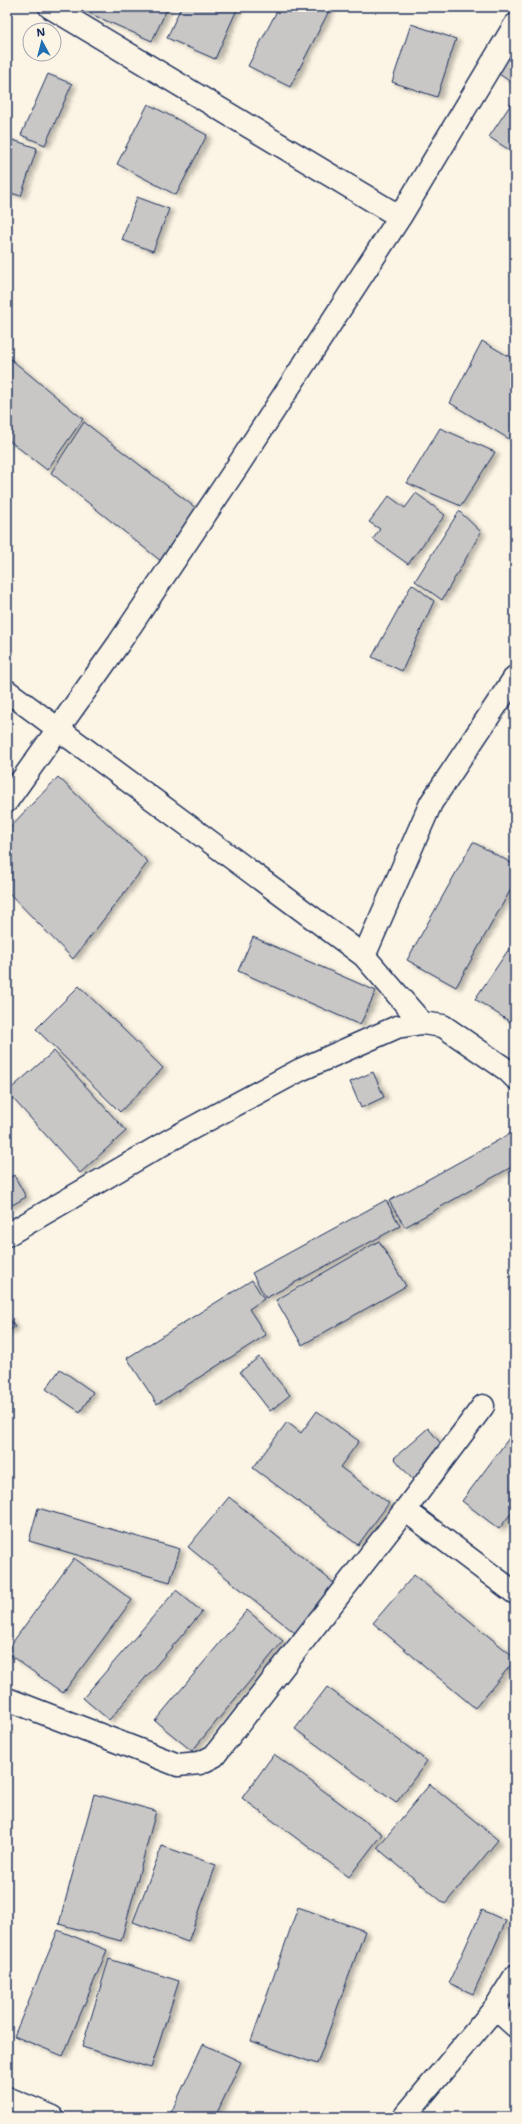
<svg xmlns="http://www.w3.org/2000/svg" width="522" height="2124" viewBox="0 0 522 2124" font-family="'Shantell Sans',sans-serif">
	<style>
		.building { fill: #c8c7c6; stroke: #1b2f5e; filter: url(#shadow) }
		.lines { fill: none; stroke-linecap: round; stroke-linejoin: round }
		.minor-casing { stroke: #1b2f5e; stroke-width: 25 }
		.minor { stroke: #fcf5e5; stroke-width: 22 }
	</style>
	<defs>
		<filter id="shadow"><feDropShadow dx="4.5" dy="2.5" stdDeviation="2" flood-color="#0004"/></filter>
	</defs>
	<rect width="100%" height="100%" fill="#fcf5e5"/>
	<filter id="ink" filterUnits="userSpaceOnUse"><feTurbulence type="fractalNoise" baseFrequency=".025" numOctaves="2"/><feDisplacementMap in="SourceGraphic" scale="8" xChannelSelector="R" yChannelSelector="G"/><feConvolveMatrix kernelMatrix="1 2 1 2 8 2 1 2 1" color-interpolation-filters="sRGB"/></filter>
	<g filter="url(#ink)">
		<!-- building -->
		<path class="building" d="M75 7H168L152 41Z
			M181 7H238L215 59 167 38Z
			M279 7H331L290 87 248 66Z
			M411 24 456 39 437 97 392 82Z
			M515 39V85L492 69Z
			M48 74 72 84 45 145 21 135Z
			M515 98V145L511 151 489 137Z
			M148 104 207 135 176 195 117 164Z
			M7 138 37 148 21 196 7 192Z
			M137 197 169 209 153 251 122 240Z
			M482 341 515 360V429L509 439 450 403Z
			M7 356 83 419 47 470 7 439Z
			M84 422 201 512 167 566 51 473Z
			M440 428 495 452 461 506 407 483Z
			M416 493 445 515 408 564 373 539 380 529 369 522 389 496 405 508Z
			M459 511 481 532 442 600 415 581Z
			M412 584 434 601 402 671 372 657Z
			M58 777 148 862 73 959 7 891V830Z
			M473 842 515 865V882L456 987 407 960Z
			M253 937 376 991 360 1025 238 971Z
			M515 940V1025L475 999Z
			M79 986 163 1068 120 1112 36 1029Z
			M54 1051 126 1131 80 1173 7 1092Z
			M373 1072 384 1097 361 1108 350 1082Z
			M515 1131V1165L405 1227 389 1201Z
			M14 1175 26 1197 7 1208V1179Z
			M386 1200 400 1226 266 1298 252 1273Z
			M379 1241 406 1286 302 1345 276 1300Z
			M252 1280 264 1299 249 1309 266 1335 157 1404 127 1358Z
			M7 1316 15 1327 7 1332Z
			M259 1357 290 1395 270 1411 240 1372Z
			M60 1369 93 1392 80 1412 46 1389Z
			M317 1411 359 1441 340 1467 389 1503 358 1545 253 1468 287 1422 301 1433Z
			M428 1428 447 1451 413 1480 394 1458Z
			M515 1430V1508L499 1529 462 1501Z
			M229 1497 335 1584 295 1633 188 1547Z
			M38 1508 180 1549 170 1582 29 1541Z
			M74 1558 132 1600 63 1693 7 1653V1650Z
			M414 1575 515 1658V1660L475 1708 373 1623Z
			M176 1590 202 1612 109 1720 83 1698Z
			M247 1610 283 1641 192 1751 155 1721Z
			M327 1687 427 1761 396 1803 295 1729Z
			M274 1754 382 1834 349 1877 242 1798Z
			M430 1784 498 1840 445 1904 377 1848Z
			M94 1794 156 1811 121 1941 59 1924Z
			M162 1846 216 1865 188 1942 133 1922Z
			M298 1907 365 1931 317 2064 251 2041Z
			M482 1910 506 1921 473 1994 449 1983Z
			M58 1930 107 1950 63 2056 14 2036Z
			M109 1959 179 1981 151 2068 82 2047Z
			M203 2044 241 2062 215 2117H169Z"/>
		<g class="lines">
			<defs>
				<path id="minor" d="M50 7 400 217
					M7 691 364 956 422 1023
					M7 801 119 643 237 467 400 217 515 25
					M364 956 431 803 515 677
					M7 1235 170 1140 300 1070 397 1027 422 1023 443 1026 507 1070 515 1078
					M483 1406 405 1510 515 1593
					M7 1699 178 1765 200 1763 214 1756 405 1510
					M495 2008 515 2026
					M7 2098 53 2117
					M404 2117 495 2008 515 1976"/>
			</defs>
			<!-- minor casing -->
			<use href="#minor" class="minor-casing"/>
			<!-- minor -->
			<use href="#minor" class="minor"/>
		</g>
	</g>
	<!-- margin -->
	<rect width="522" height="2124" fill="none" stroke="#fcf5e5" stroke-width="24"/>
	<rect x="12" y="12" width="498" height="2100" fill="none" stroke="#1b2f5e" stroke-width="1.5" filter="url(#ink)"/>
	<!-- north arrow -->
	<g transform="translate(42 42) rotate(353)"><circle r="19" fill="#fcf5e5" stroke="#a2a6af"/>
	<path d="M0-3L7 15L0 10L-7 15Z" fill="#1f6fb2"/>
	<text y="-6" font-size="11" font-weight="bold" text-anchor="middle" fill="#1b2f5e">N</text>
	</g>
</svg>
